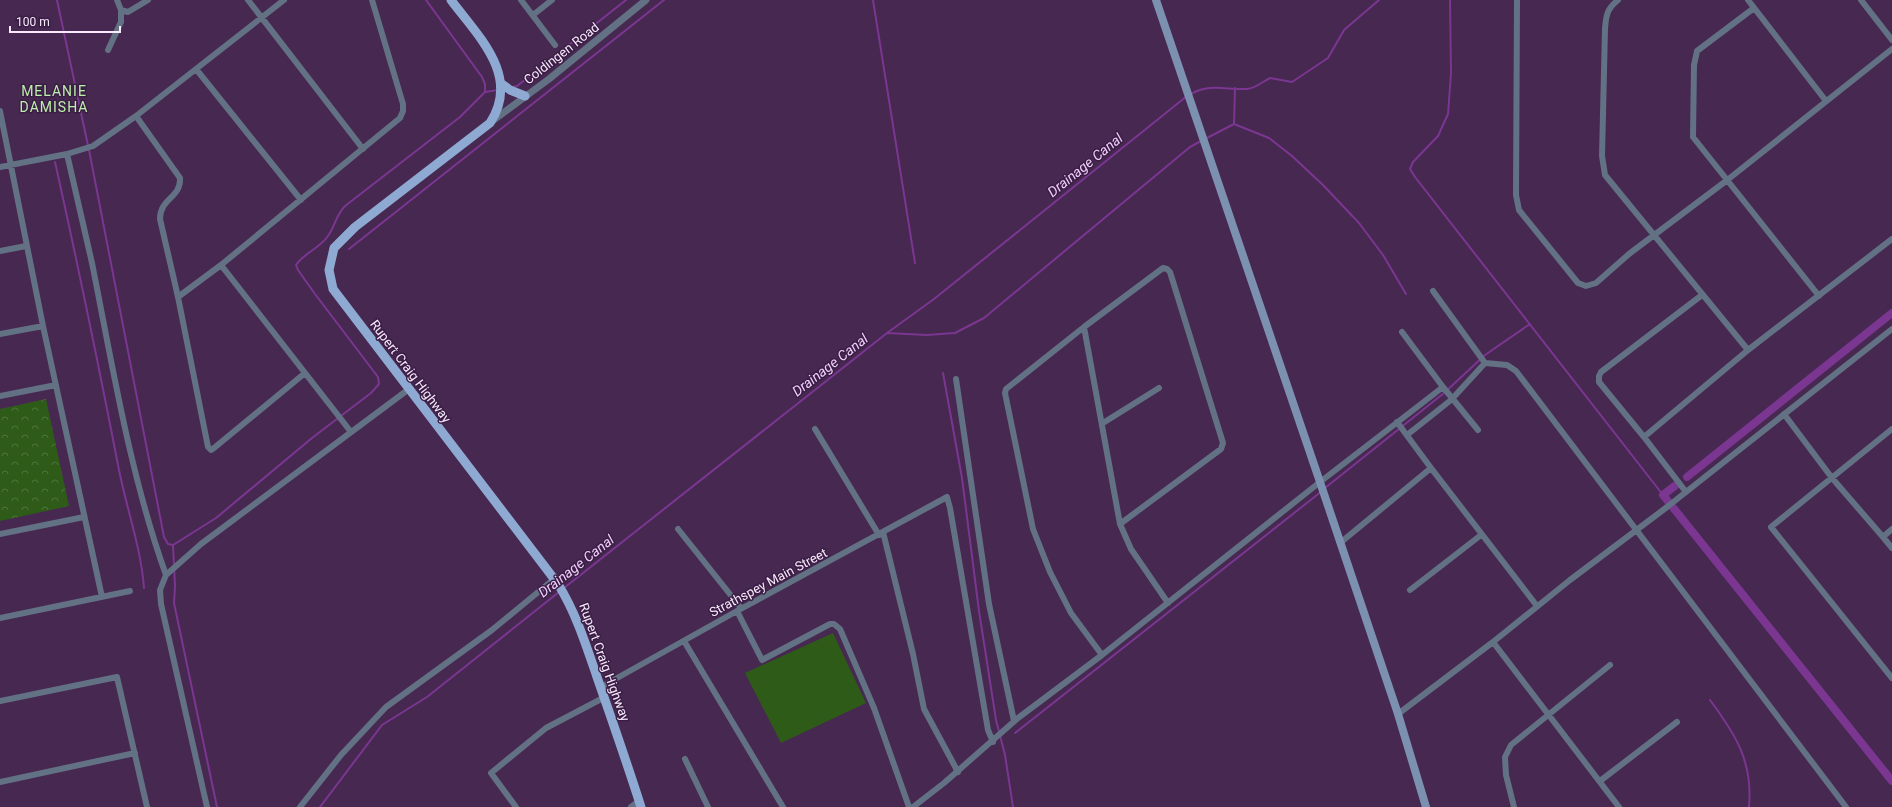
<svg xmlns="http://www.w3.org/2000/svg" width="1892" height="807" viewBox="0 0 1892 807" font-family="Roboto,sans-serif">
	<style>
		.park { fill: url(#park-crowns) }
		.pitch { fill: #2e5c18 }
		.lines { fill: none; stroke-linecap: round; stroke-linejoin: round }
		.stream { stroke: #7b3691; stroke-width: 2 }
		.canal { stroke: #7b3691; stroke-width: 8 }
		.minor { stroke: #637184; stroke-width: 6 }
		.tertiary { stroke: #637184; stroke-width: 7 }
		.secondary { stroke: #7c91b0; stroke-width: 8 }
		.primary { stroke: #8faad2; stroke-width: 9 }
		.labels { text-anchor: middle; stroke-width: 3; stroke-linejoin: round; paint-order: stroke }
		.street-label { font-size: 13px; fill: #f9eafe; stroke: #3b1e45 }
		.neighbourhood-label { font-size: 14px; letter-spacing: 1px; fill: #beeeac; stroke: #3b1e45 }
		.water-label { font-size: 14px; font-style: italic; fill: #f2cffe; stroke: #3b1e45 }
	</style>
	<defs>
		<pattern id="park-crowns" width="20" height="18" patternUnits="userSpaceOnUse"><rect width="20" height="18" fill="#2e5c18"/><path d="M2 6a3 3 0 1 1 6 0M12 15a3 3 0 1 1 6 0" fill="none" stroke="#4d743b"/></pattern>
	</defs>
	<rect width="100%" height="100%" fill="#462850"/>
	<!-- park -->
	<path class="park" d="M46 399 69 506 0 521V409Z"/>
	<!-- pitch -->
	<path class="pitch" d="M833 633 866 703 781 743 745 673Z"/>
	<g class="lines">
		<!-- stream -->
		<path class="stream" d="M57 0 90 155 164 537 168 544 173 545 216 518 312 438 371 393 379 384 378 377 315 294 298 270 296 265C304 253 320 248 328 236 335 226 336 215 345 206L460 117 485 92V84L482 77 426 0
			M873 0 915 263
			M1450 0 1451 73 1448 114 1438 136 1413 162 1410 169 1415 177 1663 495
			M512 87 517 86 526 79 626 0
			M1235 88 1234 124 1269 138 1292 156 1323 185 1359 223 1383 255 1406 294
			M485 92 498 90
			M1191 94C1209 83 1227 90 1247 89 1256 88 1262 82 1270 78L1292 82 1328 58 1344 30 1379 0
			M1205 139 1234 124
			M55 162C78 265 99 367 119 470 127 510 141 548 144 588
			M349 249 664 0
			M887 333 927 335 955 333 984 318 1190 147 1201 141
			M943 373 962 478 979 611 996 720 1005 755 1013 807
			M1325 488 1444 393 1485 355 1530 324
			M173 545 175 586 174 603 217 807
			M564 588 887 333 934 299 1187 96
			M1710 700C1736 735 1753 762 1749 807
			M1015 733 1322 491
			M320 807 382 725 427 697 559 592"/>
		<!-- canal -->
		<path class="canal" d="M1687 477 1892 313
			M1676 485 1663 495 1892 781"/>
		<!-- minor -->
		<path class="minor" d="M117 0 121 10 128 12 148 0
			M248 0 363 149
			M521 0 555 45
			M1517 0 1516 195 1519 210 1578 283 1586 286 1596 283 1629 254 1726 181 1892 49
			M1618 0C1607 9 1606 15 1605 29L1602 156 1605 175 1748 350
			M1748 0 1826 101
			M1861 0 1892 40
			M1754 8 1697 51 1694 65 1693 137 1819 296
			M533 15 552 0
			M108 50 121 22V10
			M196 69 301 200
			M0 111 43 326 102 597
			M136 116 180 178C181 198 160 198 160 219L178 297 208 447 211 450 214 448 305 373
			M67 154C75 190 84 227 92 263 113 368 130 475 166 575
			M0 167 67 154 93 146 136 116 284 0
			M0 251 26 246
			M221 265 351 432
			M1433 291 1485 363 1507 365 1516 371 1846 807
			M178 297 221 265 400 118 403 111V104L372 0
			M1084 327 1120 524 1131 549 1168 603
			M0 334 43 326
			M956 379 989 604 1014 721
			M1443 387 1478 430
			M0 396 56 385
			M1784 414 1832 478 1883 537 1892 529
			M1397 422 1431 468 1537 606
			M1103 423 1159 388
			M815 429 879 535
			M1892 429 1771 527 1892 678
			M1407 435 1451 400 1485 363
			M1644 437 1599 382V376L1601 372 1702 295
			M1686 492 1644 437 1748 350 1892 239
			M678 529 741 608
			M883 532 913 654 924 709 958 772
			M0 534 84 517
			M1883 537 1892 548
			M1340 543 1431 468
			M1410 590 1481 535
			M737 611 762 660 830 624H834L840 629 874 708 909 807
			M0 618 130 591
			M684 641 783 807
			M1493 642 1619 807
			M1102 655 1071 613 1050 572 1033 529 1005 393 1006 389 1084 327 1163 268 1167 269 1170 272 1223 443 1221 449 1120 524
			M601 687 737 611 947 497 950 508 988 730 993 742
			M0 701 117 677 147 807
			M1398 714 1493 642 1570 580 1667 507 1892 329
			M685 759 708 807
			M1600 781 1677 722
			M0 782 135 753
			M207 807 161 604 160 590 166 575 201 544 409 389
			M300 807 341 755 386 707 492 630 554 579
			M516 807 491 773 546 728 605 697
			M631 807 639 801
			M913 807 944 783 1018 718 1102 655 1320 482 1443 387 1402 332
			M1514 807 1506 775 1505 757 1511 745 1610 665"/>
		<!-- tertiary -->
		<path class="tertiary" d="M491 122 549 79 646 0"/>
		<!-- secondary -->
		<path class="secondary" d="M1156 0 1320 482 1398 714 1426 807"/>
		<!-- primary -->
		<path class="primary" d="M451 0C478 36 521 76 490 123L355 227 334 248 329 270 333 289 558 584C576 613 586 645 597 677 612 720 627 763 641 807
			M502 84 510 90 525 96"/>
	</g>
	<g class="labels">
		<!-- street labels -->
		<g class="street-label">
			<text transform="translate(561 53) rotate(-38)" y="5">Coldingen Road</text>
			<text transform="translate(411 371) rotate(53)" y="5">Rupert Craig Highway</text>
			<text transform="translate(768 582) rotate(-28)" y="5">Strathspey Main Street</text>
			<text transform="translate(605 662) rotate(70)" y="5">Rupert Craig Highway</text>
		</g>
		<!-- neighbourhood labels -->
		<g class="neighbourhood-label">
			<text x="54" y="96">MELANIE<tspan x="54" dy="16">DAMISHA</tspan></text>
		</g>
		<!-- water labels -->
		<g class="water-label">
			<text transform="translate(1085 165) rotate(-39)" y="5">Drainage Canal</text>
			<text transform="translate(830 365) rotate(-38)" y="5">Drainage Canal</text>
			<text transform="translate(576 566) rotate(-38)" y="5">Drainage Canal</text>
		</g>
	</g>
	<!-- scale -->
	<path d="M10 26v6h110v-6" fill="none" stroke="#f9eafe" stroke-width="2"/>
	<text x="16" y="26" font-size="12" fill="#f9eafe" stroke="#3b1e45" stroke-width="3" paint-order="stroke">100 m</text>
</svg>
